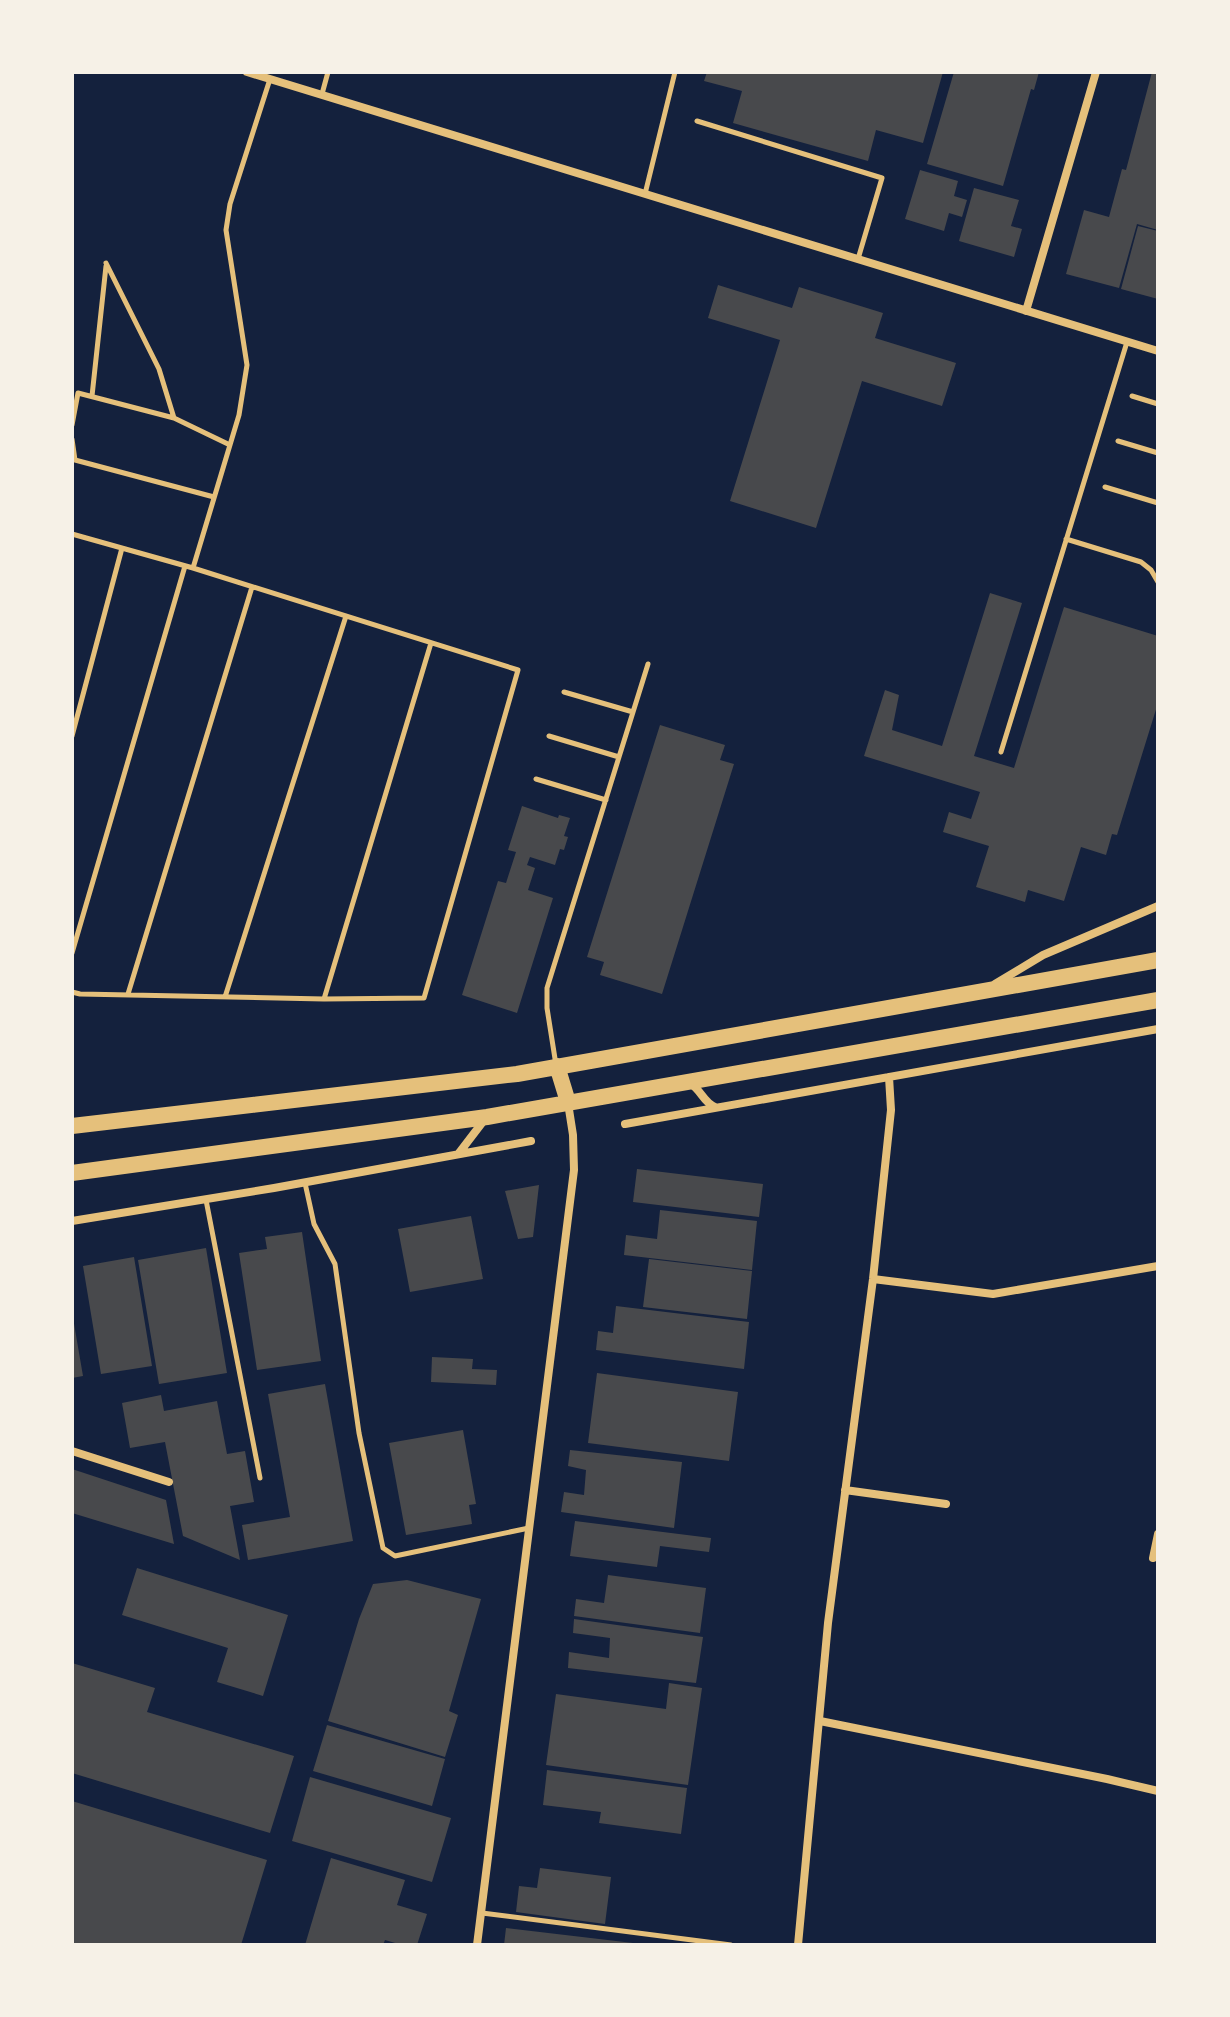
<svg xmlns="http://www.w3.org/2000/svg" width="1230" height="2017" viewBox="0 0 1230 2017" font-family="'Libre Baskerville',serif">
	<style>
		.building { fill: #48494c }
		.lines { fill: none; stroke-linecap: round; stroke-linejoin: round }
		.service { stroke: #e5c07b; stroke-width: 5 }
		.minor { stroke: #e5c07b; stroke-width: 8 }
		.primary { stroke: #e5c07b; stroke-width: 16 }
	</style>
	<rect width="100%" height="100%" fill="#14213d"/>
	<!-- building -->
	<path class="building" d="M707 72H943L923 143 876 130 868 161 733 123 742 91 704 81Z
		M954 72H1039L1034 90 1031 89 1003 186 927 164Z
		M1152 72 1158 73V230L1137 224 1119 288 1066 274 1084 210 1109 217 1122 169 1126 170Z
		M920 170 958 181 954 196 967 200 962 217 949 213 944 231 905 219Z
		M974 188 1019 200 1011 226 1022 229 1014 257 959 241Z
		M1138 226 1158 231V299L1121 289Z
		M718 285 792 308 799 287 883 313 875 338 956 363 942 406 862 381 816 528 730 501 780 340 708 318Z
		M990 593 1022 603 974 756 1014 768 1064 607 1158 636V703L1117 835 1112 834 1106 855 1081 847 1064 901 1028 890 1025 902 976 887 989 846 943 832 949 812 971 819 980 792 864 756 885 690 899 695 892 730 942 746Z
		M660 725 725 745 720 760 734 764 662 994 600 975 604 962 587 957Z
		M522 806 558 818 559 815 570 818 564 836 568 837 564 850 560 849 555 865 530 857 527 865 535 868 528 890 553 898 517 1013 462 995 498 881 506 883 516 852 508 850Z
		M637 1169 763 1184 759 1217 633 1202Z
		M539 1185 533 1237 518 1239 505 1191Z
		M660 1210 757 1221 752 1270 624 1255 626 1235 657 1239Z
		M471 1216 483 1279 410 1292 398 1229Z
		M302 1232 321 1361 257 1370 239 1253 267 1249 265 1237Z
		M206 1248 227 1373 159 1384 138 1260Z
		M134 1257 152 1366 101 1374 83 1266Z
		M649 1259 752 1271 747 1319 643 1307Z
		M616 1306 749 1322 744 1369 596 1350 598 1331 613 1333Z
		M72 1312 83 1376 72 1378Z
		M432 1357 473 1359 472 1369 497 1370 496 1385 431 1382Z
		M597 1373 738 1392 729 1461 588 1443Z
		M325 1384 353 1541 248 1560 242 1525 290 1517 268 1394Z
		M161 1395 164 1411 217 1401 227 1454 245 1451 254 1502 230 1506 240 1560 183 1536 165 1442 130 1448 122 1403Z
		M463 1430 476 1504 469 1505 472 1524 406 1535 389 1443Z
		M570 1450 682 1462 674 1528 561 1512 564 1492 584 1495 586 1470 568 1466Z
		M72 1469 166 1500 174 1544 72 1513Z
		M575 1521 711 1538 709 1552 660 1546 657 1567 570 1556Z
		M137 1568 288 1615 263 1696 217 1682 228 1648 122 1615Z
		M608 1575 706 1588 700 1633 574 1616 576 1599 604 1603Z
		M407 1580 481 1599 449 1711 458 1715 445 1757 328 1721 359 1619 373 1584Z
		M574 1619 703 1637 696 1683 568 1668 569 1652 609 1658 610 1638 573 1633Z
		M72 1663 155 1688 147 1712 294 1756 270 1833 72 1773Z
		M669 1683 702 1688 688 1785 546 1765 556 1694 666 1709Z
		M327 1725 445 1759 432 1806 313 1771Z
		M547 1770 687 1788 681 1834 599 1823 601 1812 543 1805Z
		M310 1777 451 1818 432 1882 292 1841Z
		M72 1801 267 1860 241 1945H72Z
		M331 1858 405 1880 397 1905 427 1914 417 1945H402L385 1940 383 1945H305Z
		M540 1868 611 1877 605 1924 516 1912 519 1886 537 1888Z
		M506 1928 633 1943V1945H504Z"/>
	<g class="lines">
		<!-- service -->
		<path class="service" d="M322 94 328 72
			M697 121 882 178 858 259
			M645 194 675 72
			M106 263 159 369 174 418
			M92 396 106 266
			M1132 396 1158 404
			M72 425 78 393 174 418 230 445
			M72 439 75 460 214 497
			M1118 441 1158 453
			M1105 487 1158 503
			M72 534 193 568 518 670 424 998 324 999 80 994 72 992
			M1066 539 1141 562 1151 570 1158 582
			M193 568 239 415 247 365 226 230 230 204 270 79
			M564 692 633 712
			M72 736 122 548
			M549 736 619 757
			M1001 752 1127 342
			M536 779 606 800
			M72 953 185 566
			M128 994 252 587
			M225 997 346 616
			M324 999 431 643
			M556 1065 547 1008V988L648 664
			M305 1183 314 1224 335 1264 359 1433 383 1548 395 1556 529 1528
			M206 1200 260 1478
			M482 1913 731 1945"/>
		<!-- minor -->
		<path class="minor" d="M247 72 1158 351
			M1026 311 1096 72
			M995 984 1043 955 1158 906
			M691 1084C701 1090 704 1103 715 1107
			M625 1124 1158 1029
			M459 1153 485 1119
			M72 1221 274 1188 531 1141
			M873 1279 993 1294 1158 1266
			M72 1451 169 1482
			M845 1490 946 1504
			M1153 1558 1158 1534
			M820 1721 1107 1779 1158 1791
			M477 1945 574 1170 573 1135 568 1103
			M798 1945 828 1623 873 1279 891 1110 889 1077"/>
		<!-- primary -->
		<path class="primary" d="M557 1066 568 1102
			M72 1126 517 1074 1158 960
			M72 1173 487 1117 1158 1000"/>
	</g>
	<!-- border -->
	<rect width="1230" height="2017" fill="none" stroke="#f6f1e7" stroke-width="148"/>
</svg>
